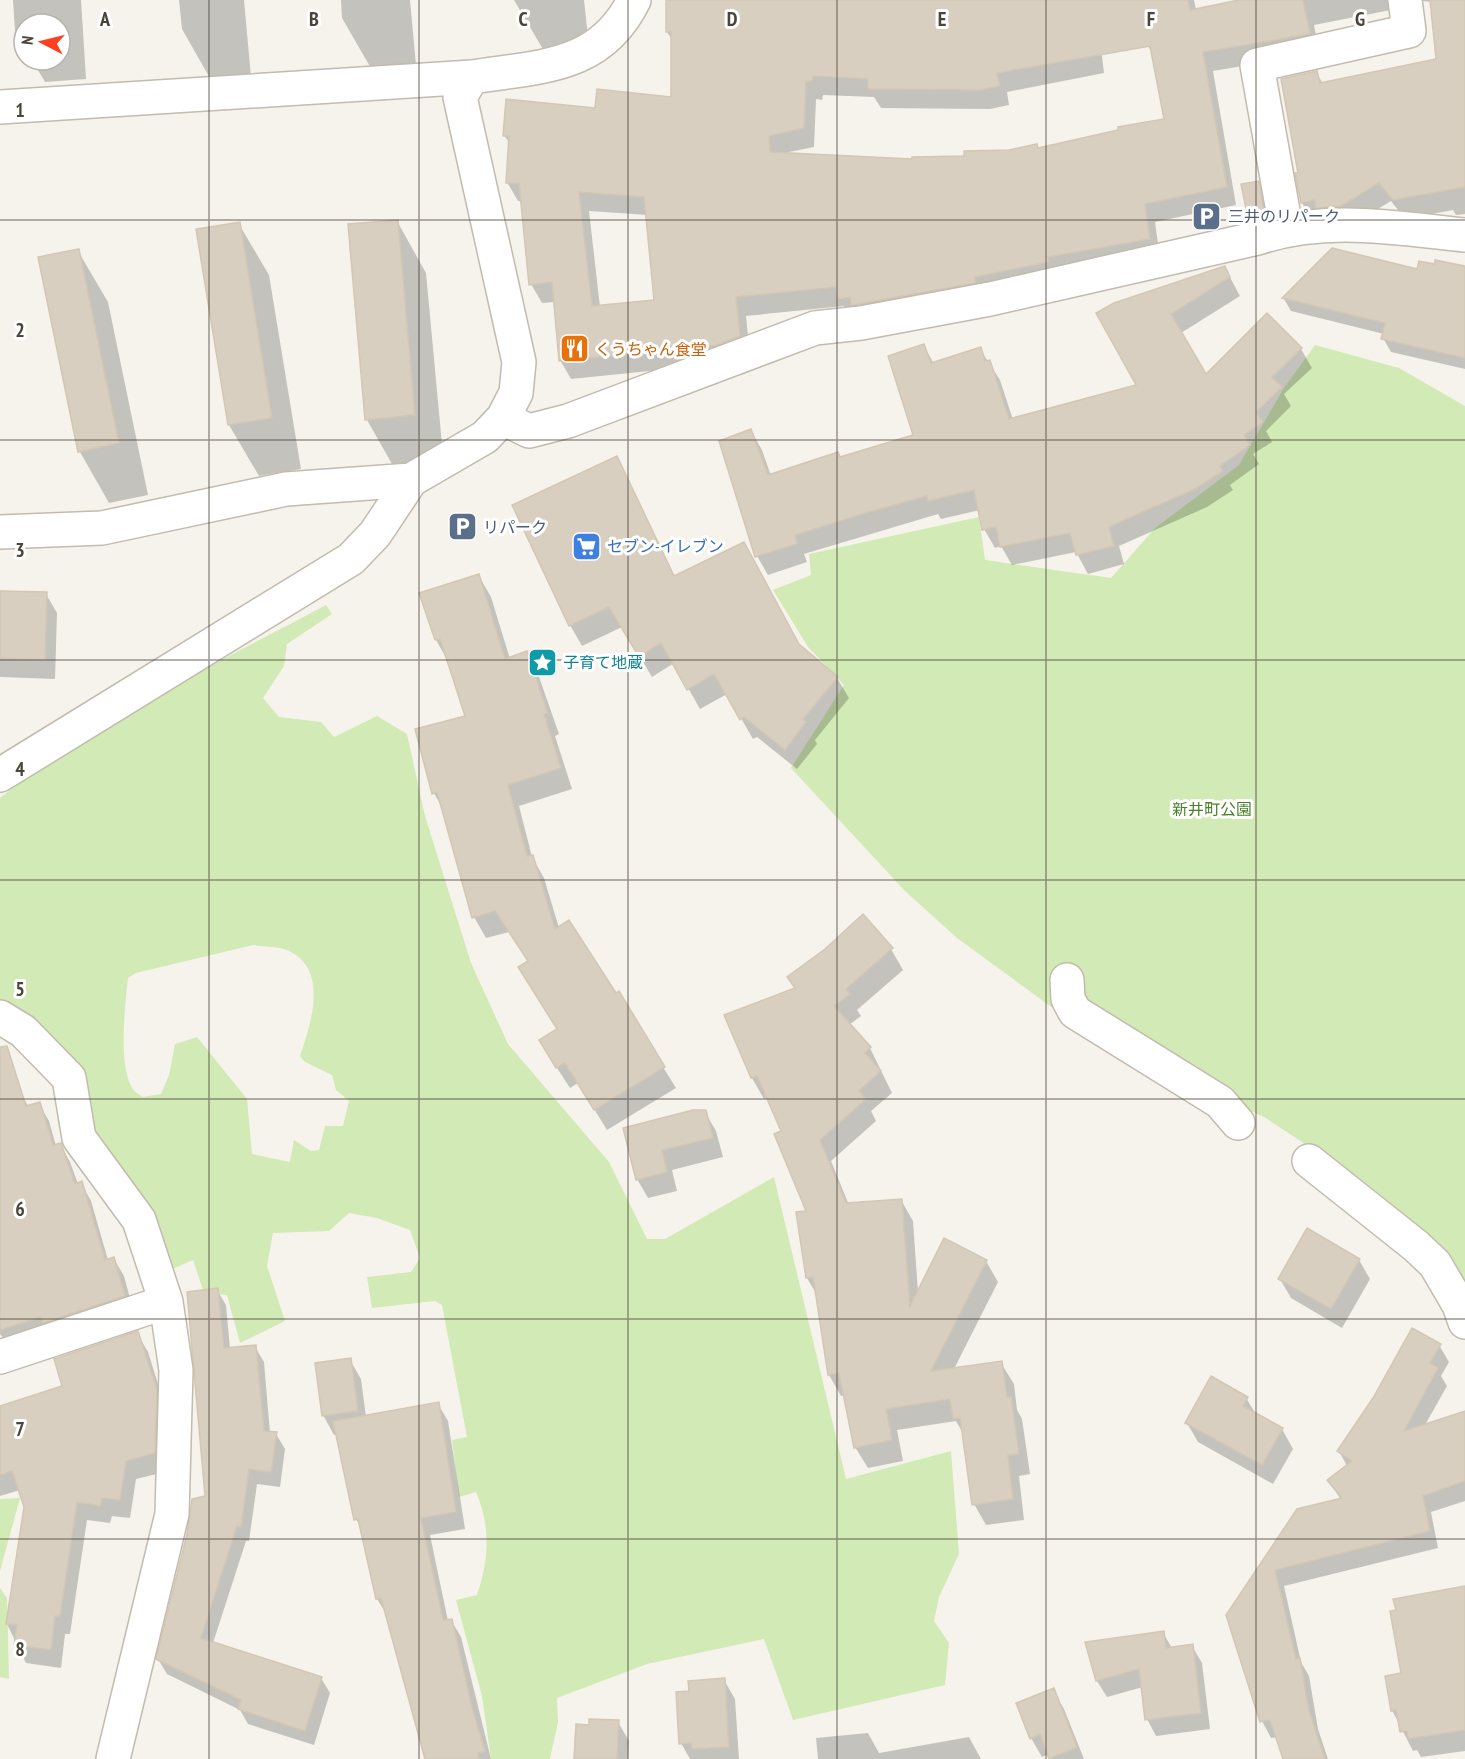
<svg xmlns="http://www.w3.org/2000/svg" width="1465" height="1759" viewBox="0 0 1465 1759" font-family="'PT Sans Narrow','Noto Sans JP',sans-serif">
	<style>
		.green { fill: #d2eab5; fill-rule: evenodd }
		.shadow { fill: #0003; fill-rule: evenodd }
		.building { fill: #d8cfc1; stroke: #d3c7b4; stroke-width: 1.5; fill-rule: evenodd }
		.lines { fill: none; stroke-linecap: round; stroke-linejoin: round }
		.minor-casing { stroke: #c2bbae; stroke-width: 36 }
		.minor { stroke: #fff; stroke-width: 33 }
		.grid { fill: none; stroke: #4b4439; stroke-width: 1.5; stroke-opacity: 0.55 }
		.labels { text-anchor: middle; stroke-width: 6; stroke-linejoin: round; paint-order: stroke }
		.service-label { font-size: 16px; fill: #4e5e75; stroke: #fff; text-anchor: start }
		.food-label { font-size: 16px; fill: #c56008; stroke: #fff; text-anchor: start }
		.shop-label { font-size: 16px; fill: #366cbe; stroke: #fff; text-anchor: start }
		.culture-label { font-size: 16px; fill: #0d838f; stroke: #fff; text-anchor: start }
		.park-label { font-size: 16px; fill: #4a7f2a; stroke: #fff }
		.grid-label { font-size: 20px; text-anchor: middle; font-weight: bold; fill: #4b4439; stroke: #fff; stroke-width: 6; stroke-linejoin: round; paint-order: stroke }
	</style>
	<rect width="100%" height="100%" fill="#f6f3ec"/>
	<!-- green -->
	<path class="green" d="M1315 345 1399 368 1465 406V1294L1355 1177 1264 1117 1167 1072 1050 1006 957 938 905 891 791 768 844 685 808 647 773 590 811 575 809 554 979 517 985 560 1111 578 1155 528 1239 465 1284 388Z
		M326 605 332 614 287 644 284 666 263 698 279 717 321 722 334 737 377 716 407 734 425 816 471 963 508 1044 609 1162 647 1239H665L774 1177 846 1479 951 1451 959 1554 939 1597 934 1621 949 1643 945 1685 793 1720 764 1639 647 1664 557 1698 558 1722 550 1759H491L482 1696 456 1600 477 1595C489 1560 491 1527 476 1492L459 1497 452 1440 467 1437 442 1305 435 1301 372 1308 367 1277 411 1272 420 1258 410 1230 377 1218 349 1213 329 1231 273 1233 267 1266 285 1321 240 1343 227 1295 204 1293 193 1260 168 1271 89 1136 0 1008V798C98 719 215 664 326 605ZM253 945C264 947 279 946 289 951 329 970 311 1024 300 1056L305 1062 332 1075 336 1090 349 1101 343 1126H325L319 1150 311 1151 294 1140 290 1162 252 1154 247 1099 197 1037 175 1044 169 1075 161 1094 143 1097C139 1095 134 1091 132 1088 118 1063 125 1006 128 978L136 973Z
		M20 1498 0 1571V1499Z
		M0 1588 7 1598 9 1679 0 1677Z"/>
	<!-- shadow -->
	<path class="shadow" d="M13 0H81L86 79 45 82 32 60H60V24H24V46L15 31Z
		M179 0H244L251 77 211 80 182 29Z
		M341 0H410L416 65 372 70 342 18Z
		M514 0H584L589 46 544 51Z
		M669 0H1086L1101 48 1104 73 1007 92 1009 105 990 109 881 108 874 97 823 95 822 100 816 99 814 147 784 153 914 161 1039 149 1166 120 1153 55 1148 46 1137 0H1194L1196 10 1247 0H1414L1401 8 1314 25 1319 53 1213 71 1236 205 1155 222 1160 258 850 317 844 306 746 316 750 355 728 363 571 379 560 360 555 302 542 303 531 284 522 201H518L507 182 510 144 504 135 596 109 672 98 673 41 667 32ZM589 211 648 215 655 301 600 307Z
		M1415 0H1465V214L1456 215 1453 210 1405 219 1391 201 1352 225 1313 221 1302 203 1300 174 1316 72 1323 84 1438 60 1431 2Z
		M1258 182 1263 192 1268 220 1254 223 1249 214 1242 185Z
		M397 221 426 273 444 466 396 471 367 420Z
		M239 224 269 275 301 469 259 476 229 425Z
		M1332 250 1418 271 1465 268V369L1391 352 1383 338 1384 334 1291 311 1284 299Z
		M78 251 108 302 148 495 109 503 80 452 40 259Z
		M1225 268 1240 296 1181 333 1206 376 1301 349 1312 368 1284 394 1291 406 1266 431 1272 442 1253 454 1259 464 1230 485 1233 490 1207 507 1119 546 1124 564 1088 574 1076 552 1012 565 1001 546 995 548 984 529 980 510 941 519 938 514 804 554 807 562 768 575 757 556 751 431 762 450 771 476 840 459 915 435 924 346 934 364 980 349 1000 380 1013 420 1138 386 1098 313Z
		M617 458 675 577 799 646 837 678 849 698 815 740 817 744 797 769 757 737 753 739 727 694 700 709 674 663 652 677 622 627 582 646 570 625Z
		M479 576 491 597 510 659 526 653 538 674 559 734 555 736 572 789 519 806 532 857 544 878 559 928 663 1067 676 1088 607 1130 578 1083 570 1088 553 1062 558 1030 529 962 509 932 486 938 474 917 444 811 434 793 467 717 448 661 436 640 421 594Z
		M0 592 46 594 57 613 55 679 0 677Z
		M891 949 903 970 857 1010 861 1016 849 1025 870 1048 892 1093 871 1111 876 1121 831 1161 849 1205 901 1200 913 1221 918 1292 986 1261 998 1282 954 1369 1001 1363 1014 1384 1017 1410 1022 1419 1030 1474 1019 1476 1024 1520 986 1525 974 1504 964 1435 956 1421 897 1430 903 1461 868 1468 855 1447 845 1395 841 1396 829 1375 817 1295 807 1278 808 1212 783 1132 768 1097 764 1099 752 1078 796 989Z
		M0 1063 29 1107 39 1104 49 1121 56 1146 60 1144 70 1162 78 1184 81 1183 91 1201 108 1260 114 1259 124 1276 134 1313 7 1343 0 1334Z
		M705 1112 716 1131 723 1157 672 1170 677 1191 648 1198 637 1179 625 1129Z
		M1359 1260 1370 1279 1342 1328 1291 1298 1280 1279Z
		M217 1290 226 1305 230 1349 255 1347 264 1362 270 1433 276 1434 285 1449 280 1487 257 1484 249 1541H246L213 1643 321 1678 330 1693 314 1745 248 1724 240 1710 167 1674 158 1659 207 1498Z
		M137 1333 148 1352 166 1410 165 1472 136 1479 130 1518 112 1516 110 1523 87 1520 70 1634H65L61 1668 26 1663 7 1624 25 1507 20 1490 0 1496V1408L64 1387Z
		M1439 1345 1449 1362 1441 1376 1447 1386 1425 1425 1465 1412V1501L1431 1512 1438 1548 1284 1586 1301 1662 1309 1676 1318 1729 1328 1759H1284L1277 1737 1271 1738 1262 1721 1228 1615 1341 1500 1329 1481 1347 1466 1339 1451Z
		M350 1360 361 1379 366 1417 438 1404 448 1421 465 1529 430 1535 448 1621 451 1620 461 1637 491 1759H427L387 1615 377 1599 363 1531 356 1519 337 1434 334 1435 323 1415Z
		M1246 1398 1257 1416 1282 1429 1293 1449 1273 1484 1198 1442 1187 1423Z
		M1465 1588V1751L1421 1757 1417 1750 1413 1751 1392 1710 1403 1674Z
		M1163 1633 1172 1648 1192 1646 1202 1663 1210 1729 1156 1736 1147 1719 1143 1687 1107 1697 1097 1681Z
		M724 1680 735 1699 739 1759H690L681 1743 690 1692Z
		M1053 1690 1064 1709 1084 1759H1051L1049 1754 1042 1757 1031 1738Z
		M618 1722 629 1741 628 1759H575L591 1727Z
		M868 1733 879 1753 969 1737 981 1759H818L816 1738Z"/>
	<!-- building -->
	<path class="building" d="M666 0H1188L1190 10 1239 0H1303L1310 34 1203 52 1227 187 1145 204 1150 239 1048 257 1049 262 975 277V283L858 304 851 305 850 297 838 299 836 287 736 297 740 336 717 345 559 361 552 282 529 285 519 183H506L509 136H503L506 99 595 108 597 89 671 97V32H666ZM1150 46 1164 119 1118 127V130L1038 148 1037 144 1009 150 964 151V156L912 157V159L770 152 769 136 804 128 806 81H812L813 76 868 79V89L979 90 1000 86 997 73ZM579 192 644 197 654 300 592 306Z
		M1430 0H1465V187L1393 200 1379 183 1341 206 1316 208 1315 200 1301 203 1295 173H1298L1281 79 1317 71 1320 83 1436 59Z
		M1259 181 1264 211 1247 214 1241 184Z
		M398 220 415 415 365 420 348 224Z
		M240 222 272 418 228 425 196 229Z
		M1332 248 1417 269 1419 261 1435 264V260L1465 266V358L1381 339 1385 323 1282 298Z
		M79 249 119 443 78 452 38 257Z
		M1225 266 1230 277 1171 314 1206 374 1267 313 1302 348 1272 377 1282 387 1256 412 1263 422 1244 435 1250 445 1220 466 1223 471 1197 488 1109 527 1114 546 1076 555 1070 533 1000 547 996 527 982 530 974 490 928 501 927 496 869 512 795 535 797 544 755 557 719 441 751 429 768 475 838 452 840 457 913 435 888 356 924 344 931 363 981 347 985 361 990 360 1009 419 1136 385 1096 313 1114 303Z
		M617 456 674 576 744 542 799 644 838 677 803 719 806 722 785 750 744 717 740 720 714 674 687 690 661 643 639 657 609 607 569 626 512 505Z
		M479 574 505 659 527 651 548 713 544 714 561 768 508 785 527 856 533 855 555 929 569 920 616 993 619 991 665 1067 594 1110 565 1063 556 1068 539 1040 557 1029 518 967 528 961 495 911 472 918 437 792 432 794 415 729 465 716 440 639 435 640 419 593Z
		M0 591 47 592 45 660 0 658Z
		M863 914 893 948 846 989 850 994 834 1006 871 1047 865 1053 881 1071 859 1091 866 1099 820 1140 846 1203 902 1199 910 1306 944 1238 987 1260 931 1371 1002 1361 1007 1397H1011L1019 1454 1008 1455 1013 1499 972 1505 960 1418 953 1419 950 1399 886 1409 892 1440 854 1448 839 1373 828 1375 813 1277 806 1278 796 1212 806 1211 774 1134 781 1131 757 1076 751 1078 724 1015 795 988 787 977 825 949Z
		M7 1046 26 1106 40 1102 53 1145 61 1143 75 1184 82 1181 105 1260 114 1257 125 1296 43 1323 41 1317 0 1330V1047Z
		M693 1110H706L713 1138 662 1150 667 1172 636 1180 623 1128Z
		M1307 1228 1360 1259 1331 1309 1278 1279Z
		M218 1288 224 1348 256 1345 264 1431 277 1432 271 1472 249 1469 241 1527 237 1526 201 1638 322 1677 305 1731 238 1709 241 1700 156 1659 187 1534 192 1499 205 1496 187 1292Z
		M1412 1328 1441 1344 1430 1363 1438 1368 1404 1431 1465 1411V1481L1423 1496 1430 1531 1275 1570 1296 1659 1300 1658 1309 1711 1325 1759H1283L1270 1720 1260 1722 1226 1615 1297 1509 1342 1498 1327 1480 1352 1461 1337 1451 1373 1398Z
		M138 1331 157 1390 155 1453 126 1461 120 1500 102 1498 100 1506 77 1502 60 1616H55L51 1650 14 1645 17 1625 6 1624 24 1507 12 1471 0 1475V1406L62 1386 54 1359Z
		M351 1358 358 1411 322 1416 315 1363Z
		M1211 1376 1248 1397 1243 1406 1283 1428 1262 1465 1185 1423Z
		M439 1402 456 1512 421 1518 443 1620 452 1619 472 1707 485 1751 478 1753 479 1759H425L381 1598 376 1599 358 1519 354 1520 333 1421Z
		M1465 1586V1730L1408 1739 1407 1731 1400 1732 1396 1710 1391 1711 1385 1676 1401 1673 1390 1611 1396 1610 1393 1599Z
		M1164 1631 1166 1648 1193 1644 1201 1713 1145 1720 1139 1669 1096 1681 1085 1642Z
		M725 1678 729 1747 692 1749 691 1743 679 1744 676 1692 689 1691 688 1681Z
		M1054 1688 1077 1747 1049 1759 1040 1734 1030 1739 1016 1703Z
		M589 1719 619 1720 617 1759H574L576 1724 589 1725Z"/>
	<g class="lines">
		<defs>
			<path id="minor" d="M0 107 472 77C540 66 600 69 634 0
				M1286 228 1257 65 1409 31 1405 0
				M503 418 529 431 568 421 815 328 861 323 990 299 1258 238C1325 215 1396 228 1465 235
				M0 532 102 528 286 489 411 480
				M0 775 351 559 375 534 411 480 485 437 503 418 516 393 519 362 460 97 472 77
				M1067 980 1068 999 1075 1012 1220 1102 1238 1123
				M0 1017 23 1031 69 1078 79 1138 139 1220 166 1302 176 1370 172 1514 113 1759
				M1309 1161 1416 1246 1435 1264 1459 1305 1465 1322
				M0 1357 166 1302"/>
		</defs>
		<!-- minor casing -->
		<use href="#minor" class="minor-casing"/>
		<!-- minor -->
		<use href="#minor" class="minor"/>
	</g>
	<!-- grid -->
	<path class="grid" d="M209 0V1759M419 0V1759M628 0V1759M837 0V1759M1046 0V1759M1256 0V1759M0 220H1465M0 440H1465M0 660H1465M0 880H1465M0 1099H1465M0 1319H1465M0 1539H1465"/>
	<!-- icons -->
	<defs>
		<symbol id="parking-square" viewBox="-11 -11 22 22"><rect x="-9" y="-9" width="18" height="18" rx="4" fill="#5c6f8a" stroke="#fff"/><path d="M-3.5-5.5H1a3.5 3.5 0 0 1 0 7H-1V5.5H-3.5ZM-1-3.4V-.6H.8a1.4 1.4 0 0 0 0-2.8Z" fill="#fff"/></symbol>
		<symbol id="restaurant-square" viewBox="-11 -11 22 22"><rect x="-9" y="-9" width="18" height="18" rx="4" fill="#e8710a" stroke="#fff"/><path d="M-5-6h1v4h1v-4h1v4h1v-4h1v5L-1.5 .5V6h-2V.5L-5-1ZM5-6V6H3V1.5H1.5Q1.5-4 5-6Z" fill="#fff"/></symbol>
		<symbol id="supermarket-square" viewBox="-11 -11 22 22"><rect x="-9" y="-9" width="18" height="18" rx="4" fill="#3f7fe0" stroke="#fff"/><path d="M-6-5.5h2.5l.6 2H6L4.5 2H-2.5L-4.4-4H-6ZM-1.5 3.2a1.3 1.3 0 1 0 .1 0ZM3 3.2a1.3 1.3 0 1 0 .1 0Z" fill="#fff"/></symbol>
		<symbol id="sight-square" viewBox="-11 -11 22 22"><rect x="-9" y="-9" width="18" height="18" rx="4" fill="#0f9aa8" stroke="#fff"/><path d="M0-6L1.8-2.2L6-1.7L2.9 1.2L3.7 5.4L0 3.3L-3.7 5.4L-2.9 1.2L-6-1.7L-1.8-2.2Z" fill="#fff"/></symbol>
	</defs>
	<g fill-rule="evenodd">
		<use href="#parking-square" x="1190" y="200" width="33" height="33"/>
		<use href="#restaurant-square" x="558" y="332" width="33" height="33"/>
		<use href="#parking-square" x="446" y="510" width="33" height="33"/>
		<use href="#supermarket-square" x="570" y="530" width="33" height="33"/>
		<use href="#sight-square" x="526" y="646" width="33" height="33"/>
	</g>
	<g class="labels">
		<!-- service labels -->
		<g class="service-label">
			<text x="1228" y="222">三井のリパーク</text>
			<text x="483" y="533">リパーク</text>
		</g>
		<!-- food labels -->
		<g class="food-label">
			<text x="595" y="355">くうちゃん食堂</text>
		</g>
		<!-- shop labels -->
		<g class="shop-label">
			<text x="607" y="552">セブン-イレブン</text>
		</g>
		<!-- culture labels -->
		<g class="culture-label">
			<text x="563" y="668">子育て地蔵</text>
		</g>
		<!-- park labels -->
		<g class="park-label">
			<text x="1212" y="815">新井町公園</text>
		</g>
	</g>
	<g class="grid-label">
		<text x="105" y="26">A</text>
		<text x="314" y="26">B</text>
		<text x="523" y="26">C</text>
		<text x="732" y="26">D</text>
		<text x="942" y="26">E</text>
		<text x="1151" y="26">F</text>
		<text x="1360" y="26">G</text>
		<text x="20" y="117">1</text>
		<text x="20" y="337">2</text>
		<text x="20" y="557">3</text>
		<text x="20" y="776">4</text>
		<text x="20" y="996">5</text>
		<text x="20" y="1216">6</text>
		<text x="20" y="1436">7</text>
		<text x="20" y="1656">8</text>
	</g>
	<!-- north arrow -->
	<g transform="translate(42 42) rotate(277)"><circle r="28" fill="#ffffff" stroke="#b7b4b0" stroke-width="1.5"/>
	<path d="M0-4.5L10 22L0 15L-10 22Z" fill="#fc3f1d"/>
	<text y="-9" font-size="16" font-weight="bold" text-anchor="middle" fill="#4b4439">N</text>
	</g>
</svg>
